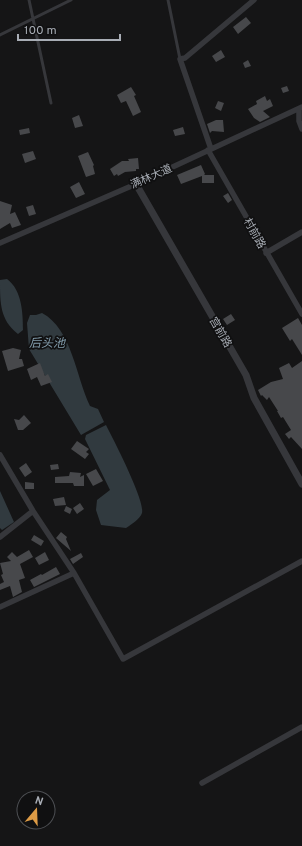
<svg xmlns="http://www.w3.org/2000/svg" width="302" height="846" viewBox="0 0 302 846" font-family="Overpass,'Noto Sans SC',sans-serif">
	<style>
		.water { fill: #313a3f }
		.building { fill: #47484b }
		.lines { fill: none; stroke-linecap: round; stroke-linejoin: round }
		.service { stroke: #36373b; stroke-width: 3 }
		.minor { stroke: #36373b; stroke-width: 5.5 }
		.tertiary { stroke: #36373b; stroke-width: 7 }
		.labels { text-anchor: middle; stroke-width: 3.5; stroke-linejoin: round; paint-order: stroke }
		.street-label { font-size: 11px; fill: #a8adb5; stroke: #101011 }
		.water-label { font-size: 12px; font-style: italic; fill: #839dac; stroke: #101011 }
	</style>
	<rect width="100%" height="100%" fill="#151516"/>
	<!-- water -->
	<path class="water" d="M7 279C22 290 23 313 23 330L18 334C0 320 0 303 0 280Z
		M42 313C72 329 76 377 90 406L98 409 104 422 81 435 29 349 27 323 30 315H36Z
		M106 425C113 439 145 500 142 513 140 519 132 524 126 528L101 525 96 510 97 500 110 490 85 439 86 435Z
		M0 491 14 522 2 530 0 528Z"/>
	<!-- building -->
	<path class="building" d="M246 17 251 23 238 34 233 27Z
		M221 50 225 57 216 62 212 56Z
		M248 60 251 66 245 68 243 63Z
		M287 86 289 91 283 93 281 88Z
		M131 87 136 95 134 96 141 112 133 116 126 101 121 103 117 95Z
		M265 96 267 101 270 99 273 106 263 111 270 117 260 122 254 118 248 109 257 104 256 101Z
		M218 101 224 103 221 111 215 108Z
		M79 115 83 126 75 128 72 118Z
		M216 120H223L224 132 212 131 210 133 207 124Z
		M183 127 185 134 175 136 173 130Z
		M29 128 30 133 20 135 19 130Z
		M33 151 36 159 25 163 22 154Z
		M88 152 94 165 93 166 95 174 86 177 78 156Z
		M138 158 139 169H136V171L125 172 118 176 117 174 114 176 110 169 122 161H129L128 159Z
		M201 165 205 174 204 175H214V183H202V176L181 184 177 175Z
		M79 182 85 194 76 198 70 187Z
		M228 193 232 200 228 203 223 196Z
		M0 201 12 205 10 214 15 212 21 225 12 228 10 223 0 229Z
		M33 205 36 214 29 216 26 207Z
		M231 314 235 320 227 325 223 319Z
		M298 318 302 325V355L292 339 290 341 282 328Z
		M13 348 21 350 19 359H22L24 366 8 371 2 351Z
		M302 361V449L291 437 289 439 285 434 291 430 283 417 281 418 277 411H278L269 397 267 400 262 395 261 396 258 390 271 382 283 379 279 368 289 363 292 368Z
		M40 363 45 376 48 374 52 382 41 386 37 377 31 380 27 369Z
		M24 415 31 423 23 430H18L14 419 19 420Z
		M77 441 89 449 86 452 89 454 85 459 71 449Z
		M26 463 32 472 25 477 19 468Z
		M58 464 59 469 51 470 50 465Z
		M96 469 103 481 93 486 86 474Z
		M70 472 81 473 80 477 84 475V486H74L73 483H55V477L69 476Z
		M25 482 34 483V489H25Z
		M64 497 66 505 55 506 53 499Z
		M80 503 84 509 77 514 73 508Z
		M66 506 72 509 70 514 64 511Z
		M61 532 67 537 66 539 71 551 56 538Z
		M34 535 44 541 41 546 31 540Z
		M29 550 33 557 20 564 25 578 19 580 22 592 13 597 10 586 0 590V584L4 582 1 575 3 574 0 563 11 561 7 557 12 552 17 557Z
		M45 552 49 560 39 565 35 558Z
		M81 553 83 557 73 564 70 559Z
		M56 567 60 574 34 587 30 580 41 574 42 575Z"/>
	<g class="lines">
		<!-- service -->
		<path class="service" d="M29 0 51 103
			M168 0 180 59
			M0 35 71 0"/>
		<!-- minor -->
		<path class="minor" d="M299 109V121L302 129
			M211 149 180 59 185 58 254 0
			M208 150 302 314
			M0 243 136 184 302 107
			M266 253 302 232
			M0 455 33 511 74 573 0 607
			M0 537 33 511
			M74 573 123 659 302 561
			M202 783 302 727"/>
		<!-- tertiary -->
		<path class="tertiary" d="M136 184 246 375 254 398 302 484"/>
	</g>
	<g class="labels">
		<!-- street labels -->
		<g class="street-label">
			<text transform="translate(151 176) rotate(-24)" y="4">满林大道</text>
			<text transform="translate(255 233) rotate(61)" y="4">村前路</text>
			<text transform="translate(221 332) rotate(60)" y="4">宫前路</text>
		</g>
		<!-- water labels -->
		<g class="water-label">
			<text x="47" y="347">后头池</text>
		</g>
	</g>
	<!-- north arrow -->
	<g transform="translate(36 810) rotate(19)"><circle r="19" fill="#101011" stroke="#4d4f53"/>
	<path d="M0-3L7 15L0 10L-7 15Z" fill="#dd9b46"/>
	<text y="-6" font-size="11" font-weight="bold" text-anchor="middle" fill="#a8adb5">N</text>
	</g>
	<!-- scale -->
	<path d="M18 34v6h102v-6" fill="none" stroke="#a8adb5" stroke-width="2"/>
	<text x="24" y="34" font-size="12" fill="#a8adb5" stroke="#101011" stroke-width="3" paint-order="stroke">100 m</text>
</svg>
